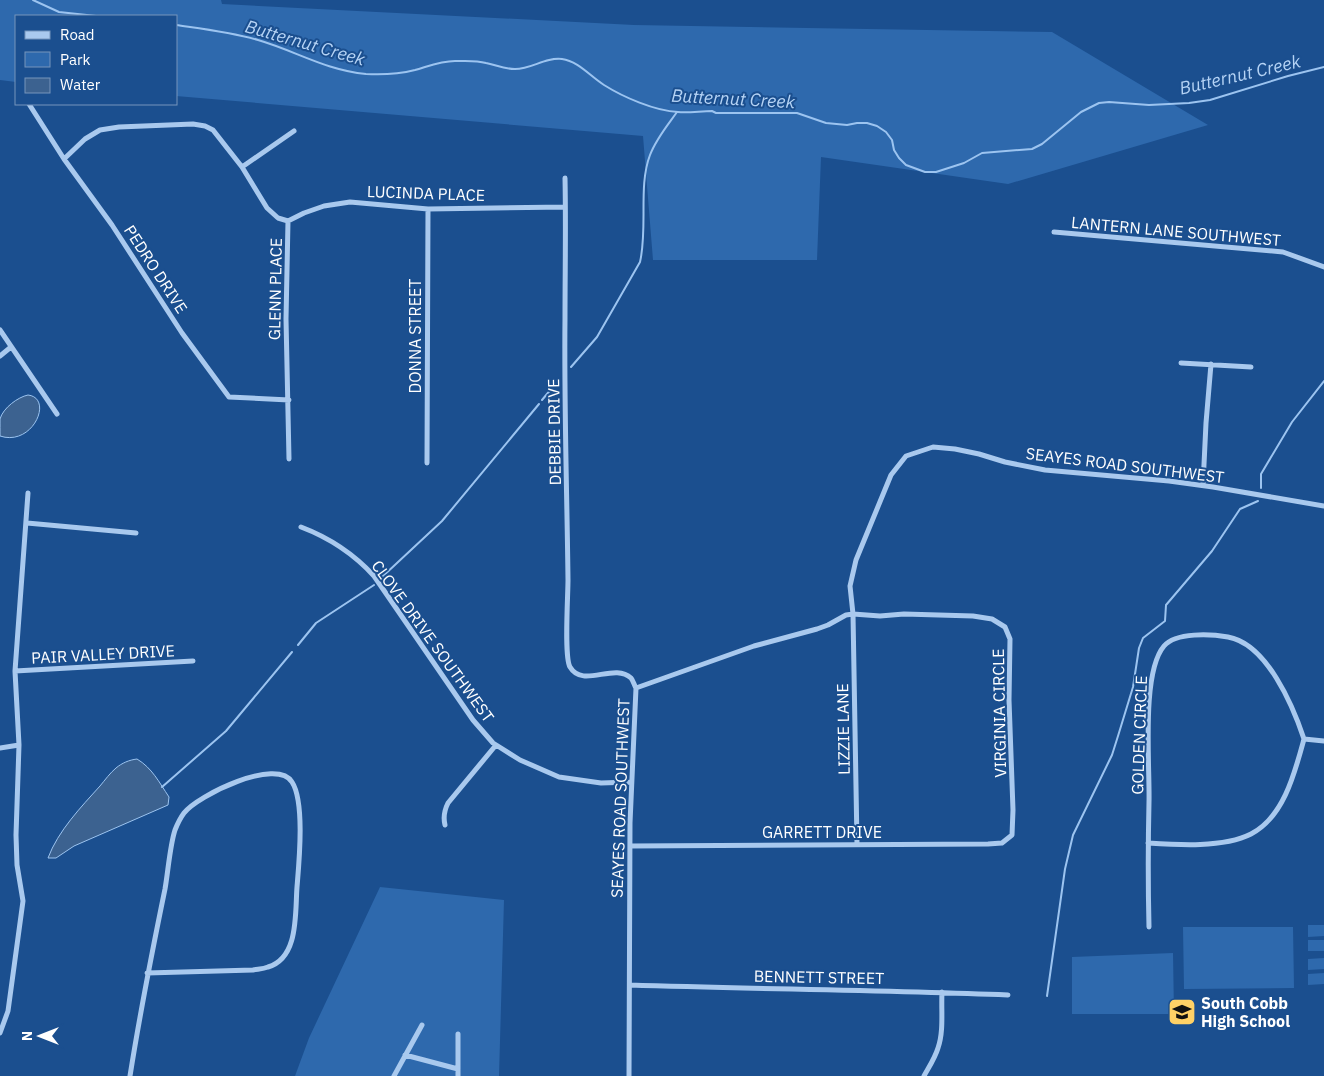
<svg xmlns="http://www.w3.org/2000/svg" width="1324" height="1076" viewBox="0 0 1324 1076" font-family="'IBM Plex Sans',sans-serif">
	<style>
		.green { fill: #2e69ad }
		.water { fill: #3c6290; stroke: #9cc4f0 }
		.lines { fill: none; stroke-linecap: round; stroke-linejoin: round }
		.stream { stroke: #9cc4f0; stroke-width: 2 }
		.minor { stroke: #a9c9ee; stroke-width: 5 }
		.labels { text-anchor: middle; stroke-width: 4; stroke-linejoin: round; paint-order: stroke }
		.street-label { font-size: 16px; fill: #fff; stroke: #1b4f8f }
		.poi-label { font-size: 16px; font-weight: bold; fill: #fff; stroke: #1b4f8f; text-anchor: start }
		.water-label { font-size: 18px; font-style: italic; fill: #b5d3f5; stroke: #1b4f8f }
	</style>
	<rect width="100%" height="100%" fill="#1b4f8f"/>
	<!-- green -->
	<path class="green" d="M0 0H221L222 4 634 25 1052 32 1208 125 1008 184 821 157 817 260H653L643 136 176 96V16H16V82L0 80Z
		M380 887 504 900 499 1076H295L309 1038Z
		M1308 925H1324V936L1308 937Z
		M1183 927H1293L1294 988 1184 989Z
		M1308 940H1324V951H1308Z
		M1173 953 1174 1014H1072V957Z
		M1324 958V969L1308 970V959Z
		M1324 973V984L1308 985V974Z"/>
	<!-- water -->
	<path class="water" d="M28 395C54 398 33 447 0 436 0 431 0 424 0 419 3 408 18 397 28 395Z
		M137 759C152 768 159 782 169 797L168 805 74 846 56 858H48C58 831 81 807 100 786 105 780 110 773 116 768 122 763 129 760 137 759Z"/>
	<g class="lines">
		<!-- stream -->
		<path class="stream" d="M33 0 59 12 96 16
			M176 25C204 29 231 32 258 40 296 51 325 70 366 74 383 75 399 74 415 70 429 66 441 61 455 61 465 61 476 60 486 63 496 65 504 69 515 69 532 69 545 57 562 59 578 61 591 77 604 85 623 97 655 111 678 112 689 113 701 111 712 111L716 113H797L826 123 847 125 857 123H867L877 126 886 132 892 140 894 150 899 158 906 165 925 172H936L964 163 982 153 1032 149 1042 144 1081 112 1099 103 1109 102 1149 105 1189 103 1210 100 1288 76 1324 67
			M571 367 597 337 640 262C648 228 638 186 650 155 656 139 667 126 677 112
			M542 400 557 382
			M1261 488V474L1292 422 1324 381
			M382 577 442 521 539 404
			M298 645 316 623 374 585
			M162 787 226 731 292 652
			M1047 996 1065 869 1073 835 1112 755 1118 736 1133 687 1139 648 1143 638 1165 621 1166 605 1212 551 1240 509 1258 501"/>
		<!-- minor -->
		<path class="minor" d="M29 104 64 159 112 225 182 333 229 397 289 400
			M64 159 85 139 100 130 119 127 193 124 205 126 213 130 242 167 267 208 278 218 288 221
			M242 167 294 131
			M565 178C566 225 565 272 565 318 564 406 567 493 568 580 568 596 564 657 570 667 583 689 614 662 631 678 633 680 634 685 636 688
			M288 221 304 213 324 206 350 202 428 209 565 207
			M288 221 286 319 289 459
			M1054 232 1283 252 1324 267
			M0 330 57 414
			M0 356 11 347
			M1181 363 1251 367
			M427 463 428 209
			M1203 485 1206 423 1211 364
			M27 523 136 533
			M301 527C330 538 353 553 374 576L473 720 493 743 520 760 559 777 601 783 631 782
			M15 671 193 661
			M1304 739 1324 741
			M0 748 19 745
			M445 825C443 817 444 811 448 803L496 745
			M1148 843C1178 845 1223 848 1251 834 1284 817 1295 772 1304 739
			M857 844 853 614 850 586 856 560 891 475 906 456 933 447 955 449 979 454 1005 462 1045 470 1169 481 1213 487 1324 506
			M630 846 988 844 1002 843 1012 835 1013 810 1009 700 1010 639 1005 627 992 619 973 616 904 614 880 616 853 614 846 615 828 625 817 629 754 646 636 688
			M1149 927C1148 885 1148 844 1149 802 1150 766 1141 673 1164 646 1176 632 1211 634 1228 637 1267 644 1293 706 1304 739
			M630 985C756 989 882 990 1008 995
			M0 1033 8 1011 23 901 17 865 16 835 19 745 15 671 28 493
			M405 1055 458 1069
			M130 1076C140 1013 152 952 165 889 168 872 170 845 175 830 177 825 181 817 184 813 198 795 277 757 292 782 305 802 299 863 297 887 295 913 299 958 268 967 263 969 258 969 253 970L147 973
			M394 1076 422 1025
			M458 1076V1034
			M629 1076 630 823 636 688
			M924 1076C929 1067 935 1058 938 1048 944 1031 941 1010 942 992"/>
	</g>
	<!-- icons -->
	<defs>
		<symbol id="school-square" viewBox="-11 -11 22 22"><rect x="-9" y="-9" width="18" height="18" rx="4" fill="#ffd166" stroke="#1b4f8f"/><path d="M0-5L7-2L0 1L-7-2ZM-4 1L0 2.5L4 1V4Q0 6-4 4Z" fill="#111"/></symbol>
	</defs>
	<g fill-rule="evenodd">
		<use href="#school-square" x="1166" y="996" width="32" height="32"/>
	</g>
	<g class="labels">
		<!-- street labels -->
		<g class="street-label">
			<text transform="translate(426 193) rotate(2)" y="6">LUCINDA PLACE</text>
			<text transform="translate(1176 231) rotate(5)" y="6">LANTERN LANE SOUTHWEST</text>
			<text transform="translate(156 269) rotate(57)" y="6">PEDRO DRIVE</text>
			<text transform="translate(275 289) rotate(-89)" y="6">GLENN PLACE</text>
			<text transform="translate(415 336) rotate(-90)" y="6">DONNA STREET</text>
			<text transform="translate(554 432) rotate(-91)" y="6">DEBBIE DRIVE</text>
			<text transform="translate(1125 465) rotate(7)" y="6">SEAYES ROAD SOUTHWEST</text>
			<text transform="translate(433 641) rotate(54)" y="6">CLOVE DRIVE SOUTHWEST</text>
			<text transform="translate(103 654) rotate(-3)" y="6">PAIR VALLEY DRIVE</text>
			<text transform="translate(999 713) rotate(-91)" y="6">VIRGINIA CIRCLE</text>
			<text transform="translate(843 729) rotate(-91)" y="6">LIZZIE LANE</text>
			<text transform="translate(1139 735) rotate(-88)" y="6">GOLDEN CIRCLE</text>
			<text transform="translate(620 798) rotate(-88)" y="6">SEAYES ROAD SOUTHWEST</text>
			<text x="822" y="838">GARRETT DRIVE</text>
			<text transform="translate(819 977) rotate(1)" y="6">BENNETT STREET</text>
		</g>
		<!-- poi labels -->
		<g class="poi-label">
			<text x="1201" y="1009">South Cobb<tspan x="1201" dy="18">High School</tspan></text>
		</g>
		<!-- water labels -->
		<g class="water-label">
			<text transform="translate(305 43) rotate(16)" y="6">Butternut Creek</text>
			<text transform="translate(1240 75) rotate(-13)" y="6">Butternut Creek</text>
			<text transform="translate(733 99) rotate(3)" y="6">Butternut Creek</text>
		</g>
	</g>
	<!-- legend -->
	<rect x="15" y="15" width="162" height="90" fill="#1b4f8f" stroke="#7695bc"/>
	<rect x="25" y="31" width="25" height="8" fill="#a9c9ee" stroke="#7695bc"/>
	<text x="60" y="40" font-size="15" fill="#ffffff">Road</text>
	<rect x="25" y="52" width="25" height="15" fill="#2e69ad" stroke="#7695bc"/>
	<text x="60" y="65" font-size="15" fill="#ffffff">Park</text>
	<rect x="25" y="78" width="25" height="15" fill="#3c6290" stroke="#7695bc"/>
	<text x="60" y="90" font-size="15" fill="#ffffff">Water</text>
	<!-- north arrow -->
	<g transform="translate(40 1036) rotate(270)" stroke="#1b4f8f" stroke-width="4" paint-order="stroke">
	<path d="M0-4L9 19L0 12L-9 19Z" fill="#ffffff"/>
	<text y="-8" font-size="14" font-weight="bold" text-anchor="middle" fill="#ffffff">N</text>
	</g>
</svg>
